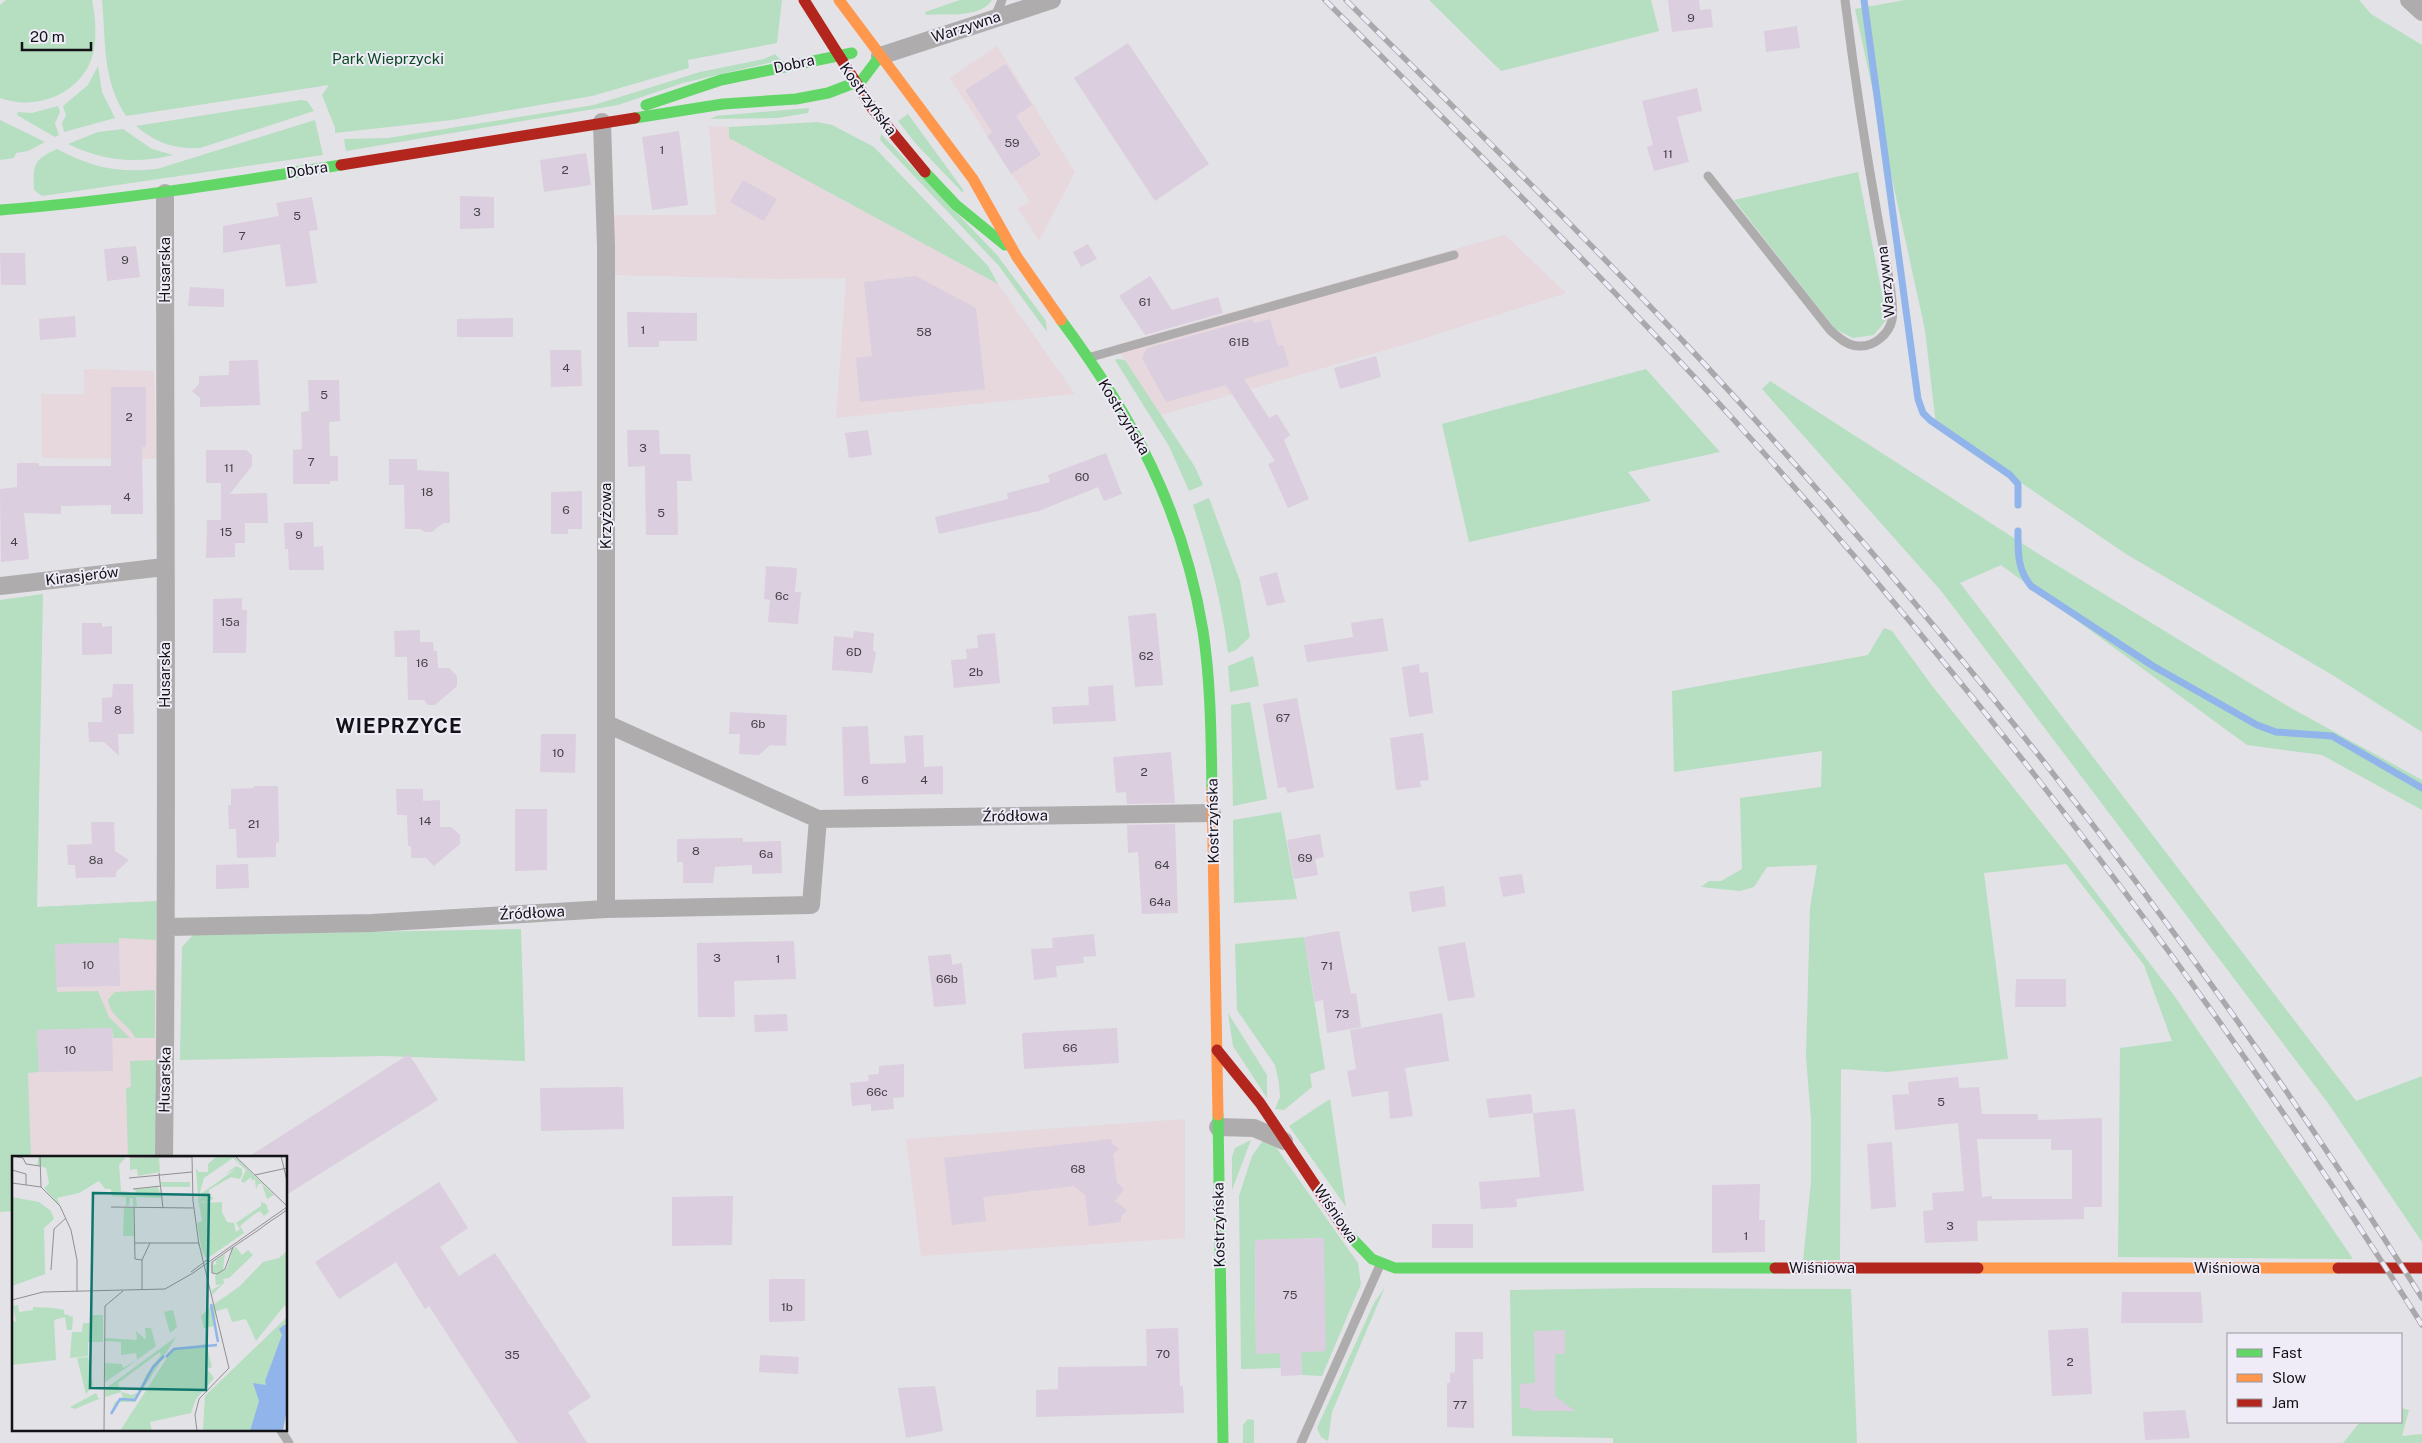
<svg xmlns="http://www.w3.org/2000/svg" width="2422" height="1443" viewBox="0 0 2422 1443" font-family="'Public Sans',sans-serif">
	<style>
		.commercial { fill: #e7d8dd }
		.green { fill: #b6dec1 }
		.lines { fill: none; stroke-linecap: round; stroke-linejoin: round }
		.stream { stroke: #91b5ea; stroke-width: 7 }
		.building { fill: #dbcede; fill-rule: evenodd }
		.lane { stroke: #aeacad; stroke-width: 9 }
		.street { stroke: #aeacad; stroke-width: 18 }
		.fast { stroke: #63d668; stroke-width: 11 }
		.slow { stroke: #ff974d; stroke-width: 11 }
		.jam { stroke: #b3261e; stroke-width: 11 }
		.rail-casing { stroke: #a9a8ab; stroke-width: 5.5 }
		.rail { stroke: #efecf8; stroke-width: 4; stroke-dasharray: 11; stroke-linecap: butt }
		.labels { text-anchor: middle; stroke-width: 4; stroke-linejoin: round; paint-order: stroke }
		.number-label { font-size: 12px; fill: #454148 }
		.street-label { font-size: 15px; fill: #131216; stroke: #efecf8 }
		.park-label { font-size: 15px; fill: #094921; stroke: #efecf8 }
		.district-label { font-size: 20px; font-weight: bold; letter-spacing: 1px; fill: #131216; stroke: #efecf8 }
		.inset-river { fill: none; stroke: #91b5ea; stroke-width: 2.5 }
		.inset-road { fill: none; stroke: #908f93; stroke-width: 1 }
		.view { fill: #0f766e; fill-opacity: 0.15; stroke: #0f766e; stroke-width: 2.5 }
		.inset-edge { fill: none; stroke: #131216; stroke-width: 2.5 }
	</style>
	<rect width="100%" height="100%" fill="#e3e2e7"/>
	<!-- commercial -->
	<path class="commercial" d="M997 46 1075 172 1039 241 1018 208 1030 202 950 78Z
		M709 126 729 127V138L998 284 1075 394 836 418 846 278 778 279 614 275 613 215H716Z
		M1505 235 1566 293 1410 343 1161 415 1115 345Z
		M84 369 154 371 156 459 42 458 41 394H84Z
		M157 901 158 1157H31L28 1073 0 909Z
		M1185 1119V1238L921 1256 906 1139Z"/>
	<!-- green -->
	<path class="green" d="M6 0H92C96 19 98 46 89 65 73 97 33 110 0 98V5Z
		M102 0H782L777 43 688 60 689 68 592 96 452 120 335 133V128L322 95 329 85 126 116C102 79 106 42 102 0Z
		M960 0H992C980 19 945 13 926 15L925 12Z
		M1429 0H1651L1659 31 1501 71Z
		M1905 0H2359L2371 14 2422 45V732L2334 676 2126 554 1936 425 1925 330 1855 9Z
		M775 54 781 60 683 83 618 105 346 151 344 139 388 138 594 105 700 72 764 59Z
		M98 66 102 92 115 118 64 132 62 123 66 115 63 106 88 85Z
		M301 100 307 101 314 111 200 148C174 149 156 143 136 126Z
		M58 106 60 112 55 123 59 135 55 137 17 115 18 112 32 113Z
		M809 108 808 113 777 118 710 119 716 116Z
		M908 114 964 191 962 192 917 145 898 121Z
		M0 120 45 142 28 151 16 153 14 158 0 160Z
		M315 120 323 155 42 196 34 190C33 165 33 160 57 149 93 168 117 173 157 169Z
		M817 122 832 125 874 147 988 266 998 284 729 138V127Z
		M123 129 152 149 173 155C135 164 103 161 68 144L98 132Z
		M881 134 997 255 1046 321 1047 332 999 266 880 140Z
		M1858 172 1887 319 1874 335 1853 338 1835 329 1734 200Z
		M1117 359 1125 360 1195 467 1203 485 1189 491 1169 446 1115 360Z
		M1646 369 1720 452 1628 472 1651 501 1469 542 1442 424Z
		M1770 381 2045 558 2291 708 2422 780V810L2322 755 2247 745 2001 565 1960 583 2356 1101 2422 1076V1242L2328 1103 1942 592 1762 389Z
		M1209 498 1240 581 1250 637 1236 650 1228 653C1222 602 1209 554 1193 505Z
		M43 594 37 907 157 901 156 940 119 938V943L56 944 57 992 98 991 109 1017 130 1038H113L112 1028 37 1030 39 1072 28 1073 31 1157H14V1211L0 1212V600Z
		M1884 628 1892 631 1933 687 2068 856 2173 994 2353 1259 2118 1257 2120 1048 2172 1041 2144 965 2066 864 1984 873 2008 1059 1887 1072 1841 1069 1840 1260 1803 1261 1811 1182V1119L1806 1057 1810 908 1817 865 1767 867 1754 887 1740 891 1701 887 1709 881H1721L1742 869 1740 798 1821 787 1822 751 1674 772 1672 691 1868 655Z
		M1253 656 1259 686 1230 692 1228 666Z
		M1250 702 1267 799 1233 806 1231 705Z
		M1281 812 1297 899 1234 903 1233 820Z
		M521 929 525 1061 384 1056 180 1060 182 947 193 935Z
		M1304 937 1325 1069 1310 1074 1312 1087 1284 1110 1275 1109 1280 1097 1279 1083 1275 1065 1237 1010 1235 944Z
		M155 990V1038H135C129 1024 109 1017 108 999L115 992Z
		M1228 1013 1267 1075V1098L1233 1046Z
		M158 1060V1157H128L126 1088 131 1087 130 1061Z
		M1330 1099 1346 1207 1289 1126Z
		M1264 1139 1273 1143 1358 1263 1361 1284 1322 1376 1302 1375 1301 1352 1325 1351 1323 1238 1255 1240 1256 1353H1280L1281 1368 1241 1369 1239 1196 1252 1156Z
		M1251 1140 1232 1190V1157L1235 1148Z
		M1385 1287 1332 1412 1328 1441 1321 1437 1317 1428 1374 1303Z
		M1649 1288 1851 1289 1857 1443H1613V1438L1512 1436 1510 1290Z
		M2401 1408 2409 1410 2402 1436 2422 1434V1443H2343L2360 1422H2401Z
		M1248 1419 1254 1420V1443H1243V1425Z"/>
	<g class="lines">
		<!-- stream -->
		<path class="stream" d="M1864 0 1918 399 1923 413 1930 420 2010 475 2018 484V505
			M2018 531C2018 552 2017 569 2031 586L2153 666 2257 725 2276 732 2332 736 2422 788"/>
	</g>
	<!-- building -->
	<path class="building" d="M1668 0H1699L1700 10 1711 9 1713 27 1672 32Z
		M1797 26 1800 48 1766 52 1764 31Z
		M1128 43 1209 164 1155 201 1074 78Z
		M1006 64 1032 105 1016 116 1041 155 1011 174 987 136 992 132 965 90Z
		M1697 88 1702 111 1677 117 1689 162 1654 171 1647 147 1653 145 1642 101Z
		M679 131 688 205 652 210 642 137Z
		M586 153 591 185 544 192 540 160Z
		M743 180 777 199 764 221 730 202Z
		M460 196 494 197V228L460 229Z
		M312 197 318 230 309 231 317 283 286 287 280 244 223 253V226L279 216 276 203Z
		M1088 244 1097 259 1081 267 1073 252Z
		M136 246 140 277 107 281 104 249Z
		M0 253H25L26 285H1Z
		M916 276 976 308 985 389 860 402 856 358 872 356 864 282Z
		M1150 276 1172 310 1218 297 1223 313 1145 335 1119 296Z
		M190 287 224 289V307L188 306Z
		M627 312 697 313V341H659V347H628Z
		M75 316 76 337 40 340 39 319Z
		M513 318V337H457V319Z
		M1253 319 1254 323 1270 319 1278 346 1283 345 1289 366 1244 379 1269 418 1277 414 1290 435 1284 440 1309 499 1288 508 1268 464 1275 461 1226 385 1166 402 1142 358 1147 348Z
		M550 350H581L582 386 551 387Z
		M1376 356 1381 377 1340 389 1334 368Z
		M258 360 260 405 200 407V398L192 391 199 384V376L229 375V361Z
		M308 380H339L340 421 329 422 330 456H338V481H330V484H293V450L302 449 301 412 309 411Z
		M111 387H146V447H142L143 514H111V505L61 506V514L24 513 29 559 1 562 0 489 17 487V463H39V466H111Z
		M627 430H659L660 454H690L692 481H677L678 535H646L645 466 628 467Z
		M868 430 872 455 849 458 845 433Z
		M206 450H246L252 455V466L230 494 267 493 268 523H245V543H235V557L206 558 207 520H221V483H206Z
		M1106 453 1122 494 1104 501 1098 487 1039 511 939 534 935 517 1008 499 1007 493 1050 482 1048 475Z
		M389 459H417V470L449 472 450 523H443L432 532H425L420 529H405L404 485H389Z
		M582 491V529H568V534H551V492Z
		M313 522 314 547 323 546 324 570H289L288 549H285L284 523Z
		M766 566 797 568 795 592H801L798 624 768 622 770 600 764 599Z
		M1277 572 1285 602 1267 606 1259 577Z
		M242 598V610H247L246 653H213V599Z
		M1156 613 1163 685 1135 687 1128 616Z
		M1383 618 1388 651 1307 662 1304 645 1353 637 1351 623Z
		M82 623H102V627L112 626V654L82 655Z
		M420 630V642H433L434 651H437L438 668H449L457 676V686L435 705H428L424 700H408L407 657H395L394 631Z
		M854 631 874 633 873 650 876 653 872 673 832 670 834 636 853 638Z
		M995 633 1000 683 954 688 951 660 965 659 967 658 966 649 978 648 977 635Z
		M1419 664 1420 673 1428 672 1433 713 1409 717 1402 667Z
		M113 684H133L134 734H118L119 756 104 742H89L88 722H102V698L112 697Z
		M1113 685 1116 721 1053 724 1052 707 1089 705 1088 687Z
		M1297 698 1314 788 1287 793 1286 787 1278 788 1263 704Z
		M730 712 787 715 786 746 770 745 759 755 739 754 740 734H729Z
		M868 726 870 764 906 763 904 736 923 735 924 767 943 766V794L844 796 842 727Z
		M1423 733 1429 780 1420 781 1421 787 1396 790 1390 738Z
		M541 734H576L575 773 540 772Z
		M1171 752 1175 803 1127 804 1126 792 1116 793 1113 757Z
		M254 786H278L279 842 276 843V857L237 858 236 829H229L228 805H231V789L254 788Z
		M396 789H423V801L440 800V827H451L460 835V844L434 866 426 858H411V846H408L407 815H397Z
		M515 809H547V870L515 871Z
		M91 822H114L115 851 129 860 116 872V877L76 878 75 865H68L67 845 92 844Z
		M1175 824 1178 913 1142 914 1138 852 1128 853 1127 825Z
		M1320 834 1324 857 1315 859 1318 875 1294 879 1287 840Z
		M743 838V842L781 841 782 873 752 874V865L715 867 713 883H683V862H677V839Z
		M248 864 249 888 216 889V865Z
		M1522 874 1525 893 1503 897 1499 877Z
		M1444 886 1446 906 1412 912 1409 892Z
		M1339 931 1351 994 1356 993 1361 1027 1327 1033 1323 1000 1315 1002 1304 937Z
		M1094 934 1096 956 1083 957 1084 963 1056 966 1057 977 1034 980 1031 949 1053 948 1052 938Z
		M794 941 796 979 734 981 735 1017H698L697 943Z
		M1465 942 1475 997 1448 1001 1438 947Z
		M119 943 120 986 56 987 55 944Z
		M951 954 952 965 962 963 966 1004 934 1007 928 956Z
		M2016 979H2066V1007H2015Z
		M1442 1013 1449 1061 1405 1068 1413 1116 1390 1119 1388 1091 1352 1097 1347 1071 1356 1069 1350 1030Z
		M787 1014 788 1031 755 1032 754 1015Z
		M112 1028 113 1071 39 1072 37 1030Z
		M1117 1028 1119 1063 1024 1069 1022 1033Z
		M409 1054 438 1100 286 1195V1157H248Z
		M904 1064V1097L893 1098 894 1109 871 1111V1104L852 1106 850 1083 869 1081 868 1075 879 1074V1066Z
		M1958 1077 1959 1088 1979 1087 1982 1114H2038V1120L2102 1118V1207H2084V1219L1977 1221 1978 1241 1925 1243 1923 1211 1933 1210 1932 1193 1964 1191 1958 1123 1895 1130 1892 1095 1909 1094 1908 1082ZM1977 1139H2051V1150H2072V1199H1992V1196L1982 1197Z
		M623 1087 624 1129 541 1131 540 1088Z
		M1531 1094 1533 1113 1489 1118 1486 1099Z
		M1575 1109 1584 1191 1516 1199 1517 1207 1481 1209 1479 1182 1540 1177 1533 1113Z
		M1111 1139 1112 1144 1119 1149 1113 1154 1117 1183 1124 1189 1115 1201 1127 1210 1121 1216V1222L1089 1226 1085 1195 1074 1186 983 1197 986 1221 952 1225 944 1158Z
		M1892 1142 1896 1207 1871 1209 1867 1144Z
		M439 1182 468 1228 440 1247 459 1276 495 1253 591 1397 568 1412 587 1443H518L429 1306 425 1309 396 1262 339 1299 315 1262Z
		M1760 1184 1759 1220H1765V1252L1712 1253V1185Z
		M733 1196 732 1245 672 1246V1197Z
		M1432 1224H1473V1248H1432Z
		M1324 1238 1326 1351 1301 1352 1302 1375 1281 1376 1280 1353 1256 1354 1255 1240Z
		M769 1279H805V1321L769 1322Z
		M2122 1292H2201L2203 1323H2121Z
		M1178 1328 1180 1386H1183L1184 1413 1036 1417V1390L1058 1389V1367L1147 1366 1146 1329Z
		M2088 1328 2092 1394 2052 1396 2048 1330Z
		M1565 1330V1354H1555V1396L1575 1411H1531V1408H1520V1384L1535 1383 1534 1331Z
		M1455 1332H1483V1359H1473L1474 1428 1447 1427V1383H1450V1373L1455 1372Z
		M760 1355 799 1357 798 1374 759 1372Z
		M935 1386 943 1431 906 1438 898 1388Z
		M2185 1410 2190 1438 2145 1440 2143 1412Z"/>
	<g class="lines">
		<!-- lane -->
		<path class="lane" d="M995 17 1002 0
			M1708 176 1830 330C1838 337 1847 346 1859 346 1874 347 1889 334 1892 320 1896 304 1881 238 1878 219 1865 146 1854 73 1845 0
			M1091 357 1454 255
			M280 1429 289 1443
			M1301 1443 1380 1265"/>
		<!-- street -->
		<path class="street" d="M2409 0 2422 12
			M880 56 1052 0
			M602 122 606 247V909
			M0 586 164 567
			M607 724 818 819 1212 813
			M167 927 372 923 606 909 811 905 818 819
			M1218 1127 1254 1128 1284 1141
			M164 1157C168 836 165 514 165 193"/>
		<!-- fast -->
		<path class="fast" d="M646 105 721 80 852 53
			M635 118 723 104 796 99 828 93 862 80 880 56
			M925 172 956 205 1005 245
			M0 210C115 201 228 183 341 165
			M1061 320C1133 417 1183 510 1203 631 1211 684 1211 737 1212 790
			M1218 1115 1223 1443
			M1347 1233 1372 1259 1395 1268H1775"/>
		<!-- slow -->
		<path class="slow" d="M839 0 973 179 1017 257 1061 320
			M1212 790 1218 1115
			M1978 1268H2338"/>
		<!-- jam -->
		<path class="jam" d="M804 0 872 108 925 172
			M341 165 635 118
			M1217 1050 1260 1103 1347 1233
			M1775 1268H1978
			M2338 1268H2422"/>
		<defs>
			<path id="rail" d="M1325 0C1470 145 1616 289 1753 441 2001 716 2226 1012 2422 1325
				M1346 0C1464 118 1584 235 1698 357 1966 647 2212 963 2422 1298"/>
		</defs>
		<!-- rail casing -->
		<use href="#rail" class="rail-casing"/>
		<!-- rail -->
		<use href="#rail" class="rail"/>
	</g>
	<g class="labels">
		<!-- number labels -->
		<g class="number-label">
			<text x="1691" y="22">9</text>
			<text x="1012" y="147">59</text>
			<text x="662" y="154">1</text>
			<text x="1668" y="158">11</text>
			<text x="565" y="174">2</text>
			<text x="477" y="216">3</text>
			<text x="297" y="220">5</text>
			<text x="242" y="240">7</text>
			<text x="125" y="264">9</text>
			<text x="1145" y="306">61</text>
			<text x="643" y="334">1</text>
			<text x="924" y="336">58</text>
			<text x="1239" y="346">61B</text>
			<text x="566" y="372">4</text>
			<text x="324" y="399">5</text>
			<text x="129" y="421">2</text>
			<text x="643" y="452">3</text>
			<text x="311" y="466">7</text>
			<text x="229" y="472">11</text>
			<text x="1082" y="481">60</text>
			<text x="427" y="496">18</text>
			<text x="127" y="501">4</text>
			<text x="566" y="514">6</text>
			<text x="661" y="517">5</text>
			<text x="226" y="536">15</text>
			<text x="299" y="539">9</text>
			<text x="14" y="546">4</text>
			<text x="782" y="600">6c</text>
			<text x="230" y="626">15a</text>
			<text x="854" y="656">6D</text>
			<text x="1146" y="660">62</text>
			<text x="422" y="667">16</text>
			<text x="976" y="676">2b</text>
			<text x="118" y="714">8</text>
			<text x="1283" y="722">67</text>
			<text x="758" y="728">6b</text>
			<text x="558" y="757">10</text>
			<text x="1144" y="776">2</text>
			<text x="865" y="784">6</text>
			<text x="924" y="784">4</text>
			<text x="425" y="825">14</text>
			<text x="254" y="828">21</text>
			<text x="696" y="855">8</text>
			<text x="766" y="858">6a</text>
			<text x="1305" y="862">69</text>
			<text x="96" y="864">8a</text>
			<text x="1162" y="869">64</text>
			<text x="1160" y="906">64a</text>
			<text x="717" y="962">3</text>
			<text x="778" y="963">1</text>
			<text x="88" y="969">10</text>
			<text x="1327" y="970">71</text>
			<text x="947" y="983">66b</text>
			<text x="1342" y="1018">73</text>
			<text x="1070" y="1052">66</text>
			<text x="70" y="1054">10</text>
			<text x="877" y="1096">66c</text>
			<text x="1941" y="1106">5</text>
			<text x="1078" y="1173">68</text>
			<text x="1950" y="1230">3</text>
			<text x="1746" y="1240">1</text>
			<text x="1290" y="1299">75</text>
			<text x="787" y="1311">1b</text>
			<text x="1163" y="1358">70</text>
			<text x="512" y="1359">35</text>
			<text x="2070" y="1366">2</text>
			<text x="1460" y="1409">77</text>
		</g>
		<!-- street labels -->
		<g class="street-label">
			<text transform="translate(966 27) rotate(-18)" y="5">Warzywna</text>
			<text transform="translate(794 64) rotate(-12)" y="5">Dobra</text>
			<text transform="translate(868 99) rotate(54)" y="5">Kostrzyńska</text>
			<text transform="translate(307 170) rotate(-9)" y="5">Dobra</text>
			<text transform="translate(165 270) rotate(-90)" y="5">Husarska</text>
			<text transform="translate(1886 282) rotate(-96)" y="5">Warzywna</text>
			<text transform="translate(1124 417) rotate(59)" y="5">Kostrzyńska</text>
			<text transform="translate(606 516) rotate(-90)" y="5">Krzyżowa</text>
			<text transform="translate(82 576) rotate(-7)" y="5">Kirasjerów</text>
			<text transform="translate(165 675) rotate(-90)" y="5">Husarska</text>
			<text transform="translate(1015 816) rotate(-1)" y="5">Źródłowa</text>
			<text transform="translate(1213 821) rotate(-91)" y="5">Kostrzyńska</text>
			<text transform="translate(532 913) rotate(-3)" y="5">Źródłowa</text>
			<text transform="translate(165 1080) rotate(-89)" y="5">Husarska</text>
			<text transform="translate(1336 1214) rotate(56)" y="5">Wiśniowa</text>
			<text transform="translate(1219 1225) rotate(-91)" y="5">Kostrzyńska</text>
			<text x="1822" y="1273">Wiśniowa</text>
			<text x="2227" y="1273">Wiśniowa</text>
		</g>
		<!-- park labels -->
		<g class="park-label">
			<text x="388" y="64">Park Wieprzycki</text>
		</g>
		<!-- district labels -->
		<g class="district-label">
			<text x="399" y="733">WIEPRZYCE</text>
		</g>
	</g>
	<!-- overview -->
	<g transform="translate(12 1156)">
		<rect width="275" height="275" fill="#e3e2e7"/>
		<path d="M27 0H115L107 9 109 35 124 37 123 33 146 31 149 42 124 41 125 50H121V42H118L117 50H114V41L100 40 99 33H93L87 25 67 37 45 42 49 51 32 32 37 28 34 12 25 9ZM205 0H222L262 39 255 43 250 28H246L244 33 243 23 240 25 239 21 232 27 229 25 234 14 221 2 192 22 186 43 184 12 187 16H196V8ZM147 1 148 16 126 20 125 13 118 14V2ZM224 10 230 13V20L227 23 219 21 197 34V39L202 42 196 47 210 46V56L215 66 222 67 224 76 228 73 224 67 249 50V46L254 48 257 56 252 60 248 55 241 59 228 70 232 77 196 102 193 101 191 94V102L185 67 190 65 186 43 188 40 190 46 195 47 189 44 190 37 224 13 214 18ZM149 26H178V31H150ZM0 41 27 46 39 55 42 63 32 72 33 118 0 130ZM112 52H121L122 80H111ZM224 91 230 99 236 94 241 99 217 122 211 123 212 127 200 139V134L210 128 204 129 203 120 215 112 221 93 217 99 220 93ZM275 95V160L273 149 244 185 234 163 220 166 215 152 204 155 203 170 192 172 189 160 197 152 228 130 251 106 267 102ZM213 98 211 114 206 118 200 117 199 108 202 105 201 109 205 108 203 105ZM6 149 7 156 21 154V151L42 152 52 154V158L61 161 60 174H55L53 161 42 164 44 204 0 209V166L4 165 1 150ZM161 154 165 171 158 177 152 156ZM80 159H91V186H76V200L58 202 60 176H70L71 167H79ZM275 161 261 275H191L193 240ZM133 172H139L144 190 114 212 93 226V207L110 208 111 212 125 204 124 197 109 199V186L93 185V182L125 184 124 175 134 184ZM164 181 123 246H107L99 256 103 246 111 241 109 236 93 241V233ZM148 196 149 199 134 219 127 236 120 239 109 236 106 227ZM194 188 200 211 195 213 202 222 184 243 179 257 138 266 140 275H108L160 194ZM76 201 81 229 74 238 65 202ZM84 237 86 242H89L63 253 58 251Z" fill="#b6dec1" fill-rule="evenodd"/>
		<path d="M272 169H275V252L271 275H238L247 245 241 227 254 229 253 225 270 179 267 173Z" fill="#91b5ea"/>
		<path class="inset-river" d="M199 148 206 186M154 201 162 193 205 189M99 258 108 243 123 244 141 211 152 200"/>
		<path class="inset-road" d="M0 0 11 2 14 8 28 10M28 0 29 31 48 50 59 74 65 104V135M180 0 181 45 187 89M223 0 275 50M269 0 275 25M117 1H180M0 14 14 18V29M147 17 151 52M243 19 275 12M117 22 180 16M0 27 29 31M121 33 149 30M99 51 181 52M122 51 123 103 130 104M123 87H187M221 91 213 113 205 118 200 117V106L224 89 248 73 253 69 275 54M39 114 42 73 54 62M179 116 195 104M130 134V104L138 87M0 144 31 136 153 133 181 117 275 51M92 275 93 150 111 135M185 275 183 259 187 243 217 212 187 88"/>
		<path class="view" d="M81 37 197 39 194 234 78 232Z"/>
		<rect width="275" height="275" class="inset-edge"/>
	</g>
	<!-- legend -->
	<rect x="2227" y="1333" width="175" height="90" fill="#efecf8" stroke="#97959e"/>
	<rect x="2237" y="1349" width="25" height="8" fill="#63d668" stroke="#97959e"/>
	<text x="2272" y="1358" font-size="15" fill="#131216">Fast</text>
	<rect x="2237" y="1374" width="25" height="8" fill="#ff974d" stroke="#97959e"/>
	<text x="2272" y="1383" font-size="15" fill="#131216">Slow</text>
	<rect x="2237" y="1399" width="25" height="8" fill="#b3261e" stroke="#97959e"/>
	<text x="2272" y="1408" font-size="15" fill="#131216">Jam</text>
	<!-- scale -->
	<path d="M22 42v8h69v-8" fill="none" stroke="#131216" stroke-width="2.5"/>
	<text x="30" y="42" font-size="15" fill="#131216" stroke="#efecf8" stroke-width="4" paint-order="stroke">20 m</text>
</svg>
